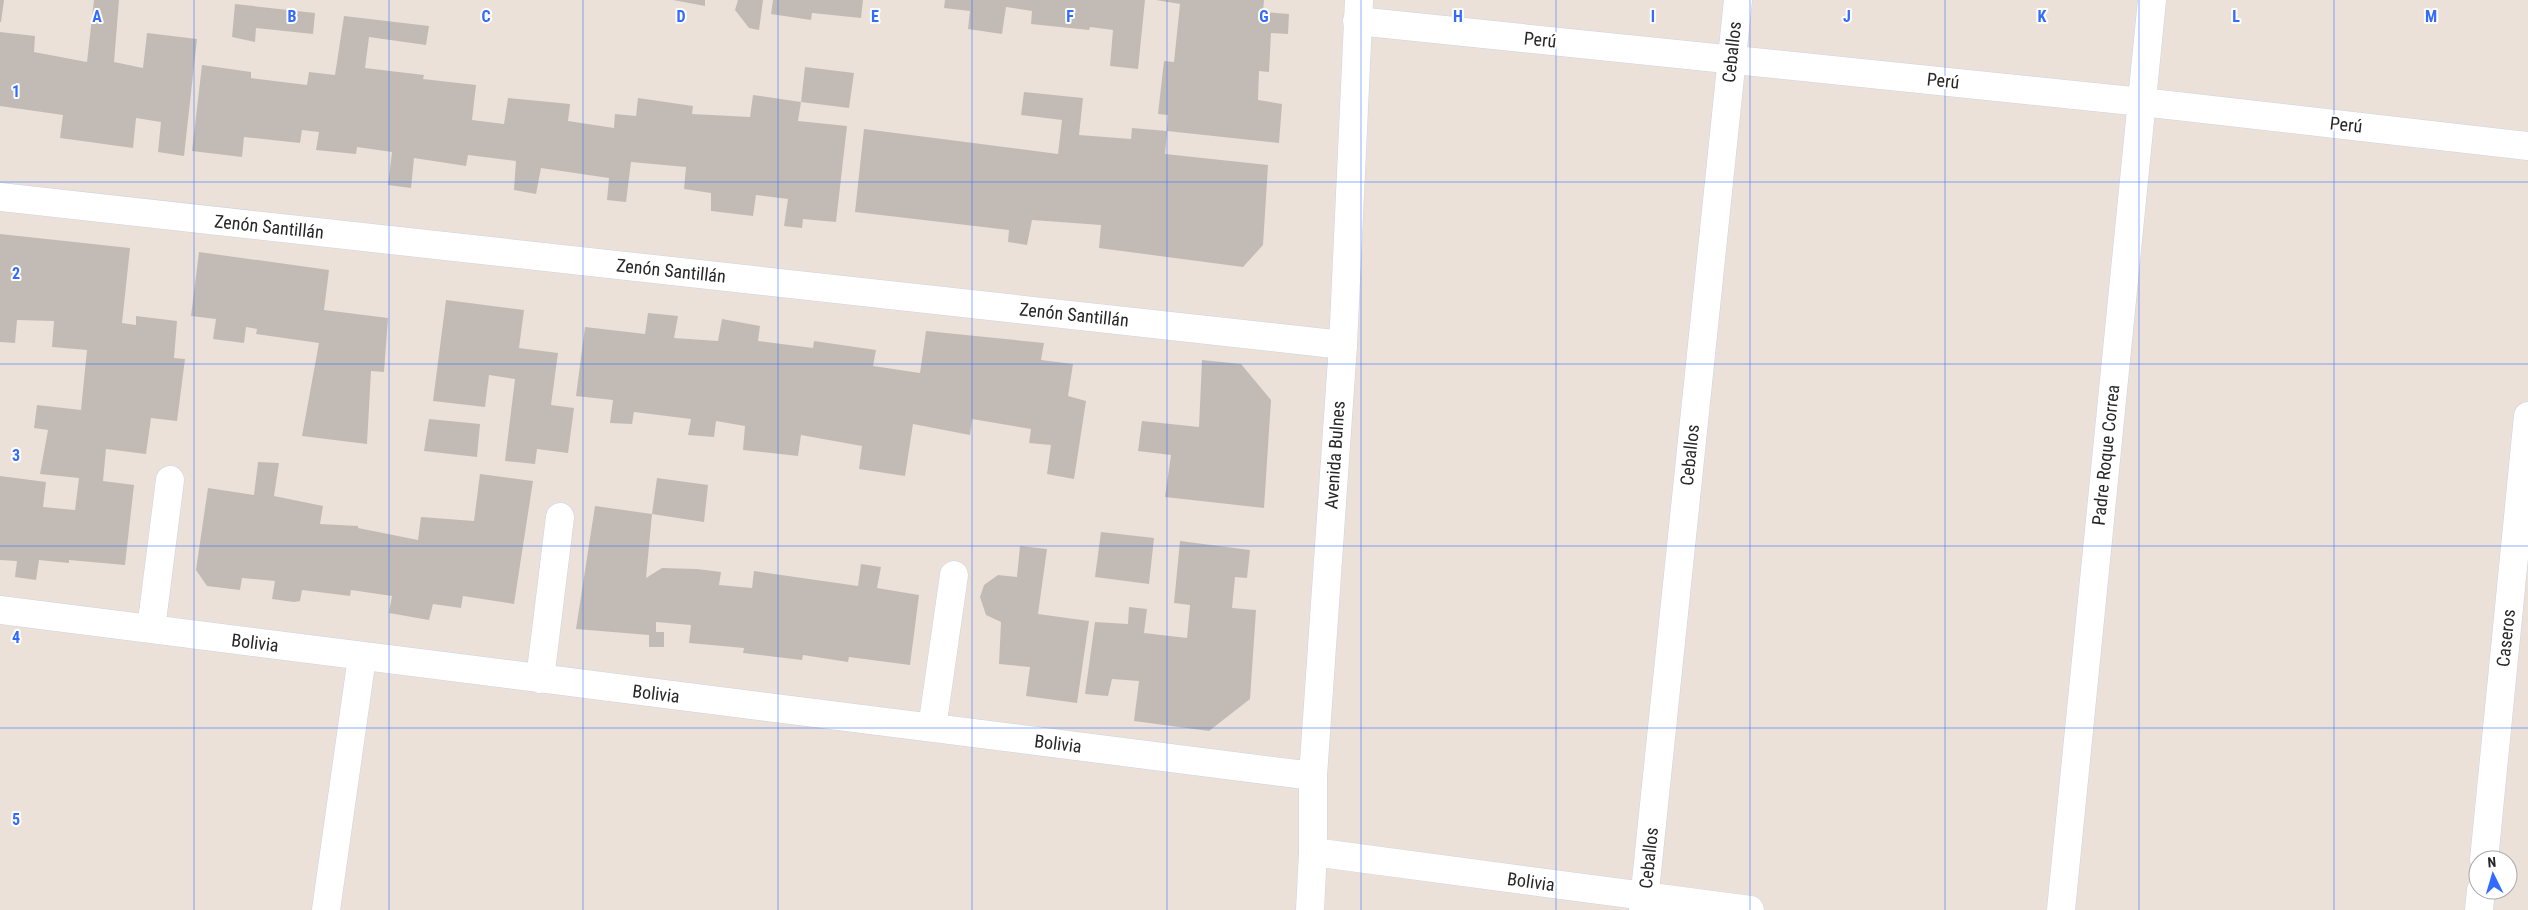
<svg xmlns="http://www.w3.org/2000/svg" width="2528" height="910" viewBox="0 0 2528 910" font-family="'Roboto Condensed',sans-serif">
	<style>
		.building { fill: #c2bbb5 }
		.lines { fill: none; stroke-linecap: round; stroke-linejoin: round }
		.minor-casing { stroke: #cdd3e1; stroke-width: 29 }
		.tertiary-casing { stroke: #cdd3e1; stroke-width: 29 }
		.minor { stroke: #fff; stroke-width: 28 }
		.tertiary { stroke: #fff; stroke-width: 28 }
		.grid { fill: none; stroke: #316bff; stroke-width: 1; stroke-opacity: 0.55 }
		.labels { text-anchor: middle; stroke-width: 4; stroke-linejoin: round; paint-order: stroke }
		.street-label { font-size: 18px; fill: #272727; stroke: #fff }
		.grid-label { font-size: 16px; text-anchor: middle; font-weight: bold; fill: #316bff; stroke: #fff; stroke-width: 4; stroke-linejoin: round; paint-order: stroke }
	</style>
	<rect width="100%" height="100%" fill="#ebe1d8"/>
	<!-- building -->
	<path class="building" d="M0 0H4L1 22H0Z
		M94 0H119L114 62 143 68 147 33 197 39 184 156 158 152 161 122 136 118 133 148 60 138 63 115 0 106V32L35 36 34 52 87 62Z
		M673 0H705V6Z
		M738 0H763L759 30 749 28 735 10Z
		M773 0H863L861 18 812 13 811 20 771 14Z
		M945 0H1145L1138 69 1110 66 1113 30 1090 27 1089 30 1031 24 1032 11 1006 7 1002 34 968 29 970 11 944 8Z
		M1156 0H1264L1263 12 1289 14 1288 34 1271 33 1269 72 1259 71 1258 100 1282 104 1279 143 1167 131 1168 115 1158 114 1164 61 1174 62 1180 4Z
		M235 4 315 13 313 34 256 28 255 42 232 37Z
		M344 16 429 26 426 45 369 37 365 68 424 75 423 79 476 85 472 120 504 124 508 98 570 104 568 121 614 128 615 114 636 116 638 98 693 106 692 114 750 117 753 95 801 102 798 121 847 126 836 222 803 219 802 228 784 226 788 199 756 195 753 216 711 211V193L684 189 686 167 631 162 626 202 607 200 609 178 541 168 536 194 514 190 516 161 468 155 466 166 414 158 411 188 388 185 392 152 357 147 356 154 316 150 319 132 302 130 300 143 244 137 242 157 192 151 202 65 251 72V78L307 85 309 72 335 75Z
		M805 67 854 73 849 108 801 102Z
		M1024 92 1083 98 1079 135 1131 139 1132 128 1167 131 1165 154 1268 165 1263 245 1243 267 1099 248 1101 225 1032 220 1027 245 1008 242 1009 230 855 212 864 129 1058 154 1062 120 1021 115Z
		M0 234 130 248 122 323 136 325V316L177 321 174 358 185 359 177 421 151 418 146 454 106 449 103 481 134 485 125 565 69 560V563L39 560 36 580 15 577 17 561 0 560V476L46 482 43 507 75 510 79 478 40 474 48 430 34 428 37 405 81 410 87 350 52 347 54 321 17 320 15 343 0 342Z
		M199 252 329 270 324 310 388 318 384 372 371 371 367 444 302 436 319 343 256 334 257 329 246 327 244 343 213 339 216 319 191 316Z
		M446 300 524 310 519 348 558 353 551 405 574 408 568 453 537 449 535 464 505 461 515 379 489 375 485 407 433 401Z
		M648 313 678 316 674 338 718 341 722 319 760 326 758 341 813 348 814 341 876 350 873 366 920 373 926 331 1044 343 1041 360 1073 364 1068 396 1086 401 1074 479 1047 474 1051 445 1029 443 1031 429 972 419 970 435 913 424 905 476 859 469 862 446 801 435 798 456 743 450 745 426 716 421 714 437 688 435 691 419 634 412 632 424 610 423 613 400 576 396 585 327 645 334Z
		M1202 360 1241 364 1271 400 1264 508 1165 497 1171 455 1138 451 1142 421 1199 427Z
		M429 419 480 424 477 457 424 451Z
		M258 462 279 463 274 496 323 506 320 524 358 526V528L418 540 421 517 474 521 480 474 533 481 514 604 463 596 461 608 433 604 429 620 389 613 392 596 351 590 350 596 302 590 300 601 294 602 272 599 275 581 242 578 240 590 207 586 196 570 208 488 254 495Z
		M657 478 708 485 704 522 652 514 646 578 662 568 697 569 721 572 719 585 752 588 754 571 858 586 861 564 881 567 877 588 919 595 910 665 849 657 848 662 803 655 802 660 743 653 744 648 689 643 691 625 656 622V632H664V647H649V635L576 629 595 506 652 514Z
		M1101 532 1154 538 1149 584 1095 577Z
		M1180 541 1250 550 1247 578 1235 577 1232 608 1256 610 1250 699 1209 731 1134 721 1139 681 1112 679 1108 696 1085 694 1095 622 1128 624 1129 607 1147 609 1144 633 1187 638 1190 605 1174 603Z
		M1020 546 1047 549 1038 614 1089 621 1077 703 1026 696 1030 667 999 664 1001 622 986 615 980 597 984 585 998 575 1017 577Z"/>
	<g class="lines">
		<defs>
			<path id="minor" d="M1357 21 2142 102 2528 146
				M0 197 1343 345
				M0 610 1313 776
				M151 629 170 480
				M540 679 560 517
				M932 728 954 575
				M1313 852 1750 910
				M2484 860 2528 416
				M326 910 362 657
				M1643 910 1738 0
				M2061 910 2152 0
				M2479 910 2481 890"/>
			<path id="tertiary" d="M1310 910 1313 852V776L1343 345 1359 0"/>
		</defs>
		<!-- minor casing -->
		<use href="#minor" class="minor-casing"/>
		<!-- tertiary casing -->
		<use href="#tertiary" class="tertiary-casing"/>
		<!-- minor -->
		<use href="#minor" class="minor"/>
		<!-- tertiary -->
		<use href="#tertiary" class="tertiary"/>
	</g>
	<!-- grid -->
	<path class="grid" d="M194 0V910M389 0V910M583 0V910M778 0V910M972 0V910M1167 0V910M1361 0V910M1556 0V910M1750 0V910M1945 0V910M2139 0V910M2334 0V910M0 182H2528M0 364H2528M0 546H2528M0 728H2528"/>
	<g class="labels">
		<!-- street labels -->
		<g class="street-label">
			<text transform="translate(1540 40) rotate(6)" y="6">Perú</text>
			<text transform="translate(1732 52) rotate(-84)" y="6">Ceballos</text>
			<text transform="translate(1943 81) rotate(6)" y="6">Perú</text>
			<text transform="translate(2346 125) rotate(6)" y="6">Perú</text>
			<text transform="translate(269 227) rotate(6)" y="6">Zenón Santillán</text>
			<text transform="translate(671 271) rotate(6)" y="6">Zenón Santillán</text>
			<text transform="translate(1074 315) rotate(6)" y="6">Zenón Santillán</text>
			<text transform="translate(1335 455) rotate(-86)" y="6">Avenida Bulnes</text>
			<text transform="translate(1690 455) rotate(-84)" y="6">Ceballos</text>
			<text transform="translate(2106 455) rotate(-84)" y="6">Padre Roque Correa</text>
			<text transform="translate(2506 638) rotate(-84)" y="6">Caseros</text>
			<text transform="translate(255 643) rotate(7)" y="6">Bolivia</text>
			<text transform="translate(656 694) rotate(7)" y="6">Bolivia</text>
			<text transform="translate(1058 744) rotate(7)" y="6">Bolivia</text>
			<text transform="translate(1649 858) rotate(-84)" y="6">Ceballos</text>
			<text transform="translate(1531 882) rotate(8)" y="6">Bolivia</text>
		</g>
	</g>
	<g class="grid-label">
		<text x="97" y="22">A</text>
		<text x="292" y="22">B</text>
		<text x="486" y="22">C</text>
		<text x="681" y="22">D</text>
		<text x="875" y="22">E</text>
		<text x="1070" y="22">F</text>
		<text x="1264" y="22">G</text>
		<text x="1458" y="22">H</text>
		<text x="1653" y="22">I</text>
		<text x="1847" y="22">J</text>
		<text x="2042" y="22">K</text>
		<text x="2236" y="22">L</text>
		<text x="2431" y="22">M</text>
		<text x="16" y="97">1</text>
		<text x="16" y="279">2</text>
		<text x="16" y="461">3</text>
		<text x="16" y="643">4</text>
		<text x="16" y="825">5</text>
	</g>
	<!-- north arrow -->
	<g transform="translate(2493 875) rotate(355)"><circle r="24" fill="#ffffff" stroke="#a9a9a9"/>
	<path d="M0-4L9 19L0 12L-9 19Z" fill="#316bff"/>
	<text y="-8" font-size="14" font-weight="bold" text-anchor="middle" fill="#272727">N</text>
	</g>
</svg>
